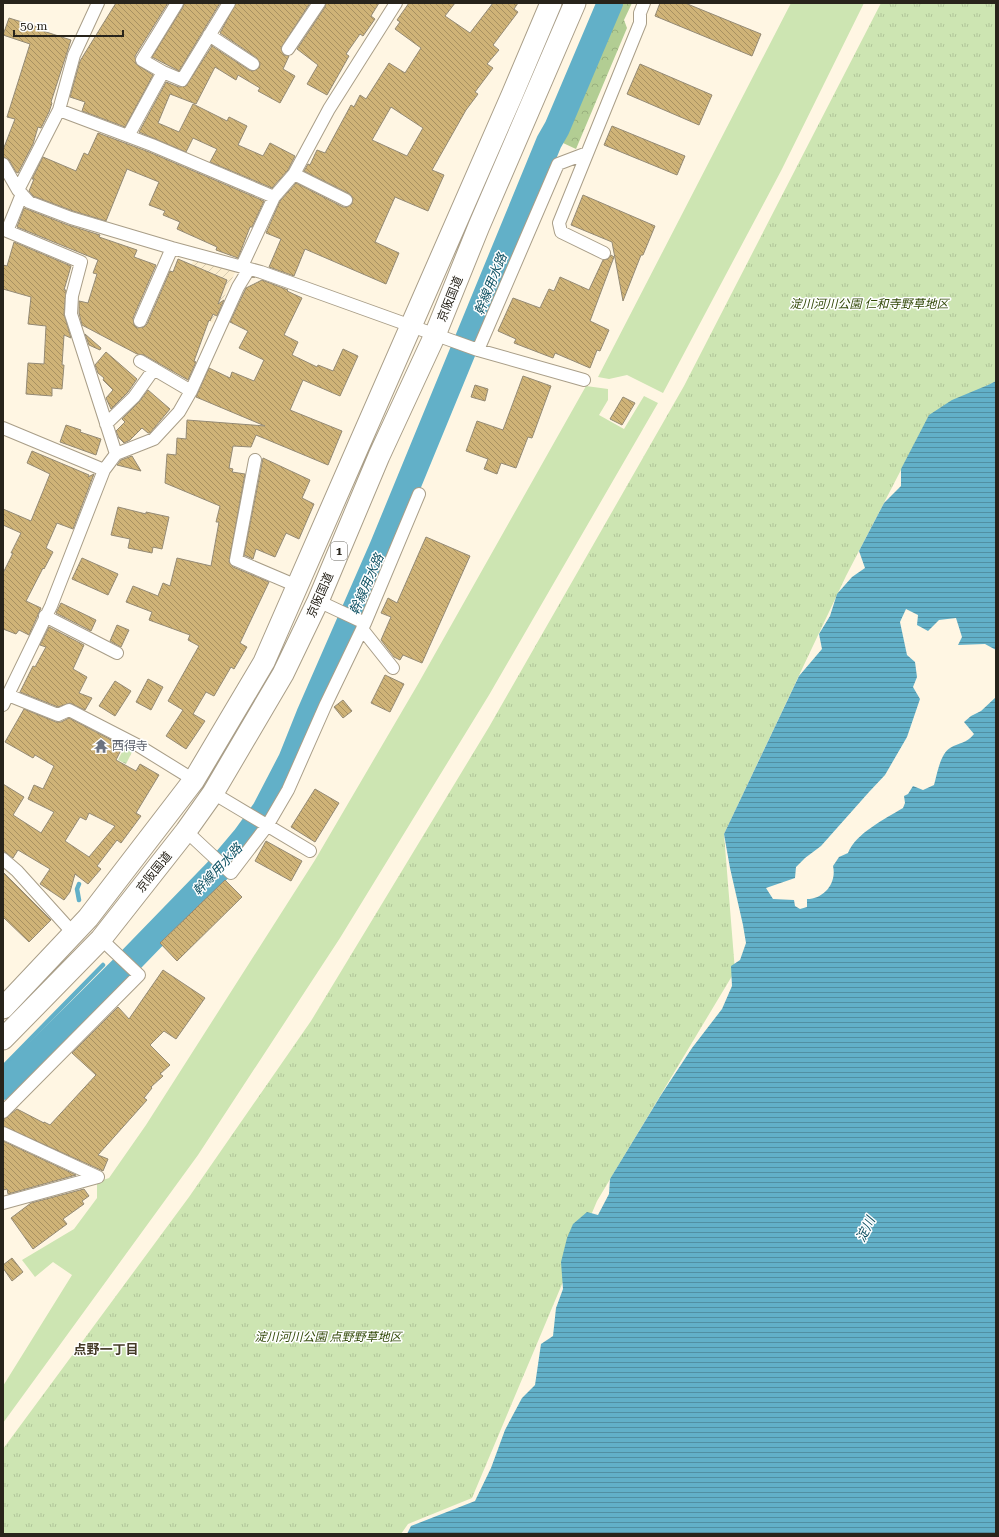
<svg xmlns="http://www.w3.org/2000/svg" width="999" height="1537" viewBox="0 0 999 1537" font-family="'Roboto Serif','Noto Sans JP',serif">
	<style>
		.industrial { fill: url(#industrial-furrows) }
		.grass { fill: #cde5b2 }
		.forest { fill: url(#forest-crowns) }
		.cemetery { fill: url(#cemetery-stones) }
		.park { fill: url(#park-tufts) }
		.water { fill: url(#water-rules) }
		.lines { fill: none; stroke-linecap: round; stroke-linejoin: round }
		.stream { stroke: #62b0c8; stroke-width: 4.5 }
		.river { stroke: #62b0c8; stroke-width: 26 }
		.building { fill: url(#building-back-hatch); stroke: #948a75; fill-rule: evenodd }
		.street-casing { stroke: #a99e88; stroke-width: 14 }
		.highway-casing { stroke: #a99e88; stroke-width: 23 }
		.street { stroke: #fff; stroke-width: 12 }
		.highway { stroke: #fff; stroke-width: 21 }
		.labels { text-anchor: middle; stroke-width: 3; stroke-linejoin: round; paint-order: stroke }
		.shield { fill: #fff; stroke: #68665f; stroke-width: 1 }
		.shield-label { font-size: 11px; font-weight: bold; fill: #28241b }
		.street-label { font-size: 12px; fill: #28241b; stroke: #fff }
		.park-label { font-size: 12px; font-style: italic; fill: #314807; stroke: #fff }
		.worship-label { font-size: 12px; fill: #5b616d; stroke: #fff; text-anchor: start }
		.water-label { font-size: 13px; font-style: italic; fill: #115364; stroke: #fff }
		.neighbourhood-label { font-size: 13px; font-weight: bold; fill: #433a27; stroke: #fff }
	</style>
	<defs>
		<pattern id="industrial-furrows" width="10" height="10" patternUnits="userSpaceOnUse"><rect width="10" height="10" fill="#fceecf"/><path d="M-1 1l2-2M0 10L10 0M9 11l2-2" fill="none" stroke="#d8ccb1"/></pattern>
		<pattern id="forest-crowns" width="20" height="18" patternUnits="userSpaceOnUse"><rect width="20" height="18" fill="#b2cd93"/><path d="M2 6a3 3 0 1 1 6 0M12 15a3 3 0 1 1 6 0" fill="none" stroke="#99b07e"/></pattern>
		<pattern id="cemetery-stones" width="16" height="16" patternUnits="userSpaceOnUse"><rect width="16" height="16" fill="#cde5b2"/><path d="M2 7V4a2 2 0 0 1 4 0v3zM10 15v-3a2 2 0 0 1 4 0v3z" fill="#b0c498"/></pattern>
		<pattern id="park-tufts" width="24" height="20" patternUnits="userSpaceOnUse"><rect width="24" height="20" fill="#cde5b2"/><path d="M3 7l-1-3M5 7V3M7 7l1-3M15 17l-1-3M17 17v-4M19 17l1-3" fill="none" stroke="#b0c498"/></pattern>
		<pattern id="water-rules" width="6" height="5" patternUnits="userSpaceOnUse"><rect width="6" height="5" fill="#62b0c8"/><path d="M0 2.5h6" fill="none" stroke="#518fa2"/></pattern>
		<pattern id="building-back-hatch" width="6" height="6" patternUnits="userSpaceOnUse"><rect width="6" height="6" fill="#cfb377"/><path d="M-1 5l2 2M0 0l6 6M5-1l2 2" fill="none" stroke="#a89161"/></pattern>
	</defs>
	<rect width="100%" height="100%" fill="#fff6e3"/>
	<!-- industrial -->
	<path class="industrial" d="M194 259 236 270 213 323 172 307Z"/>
	<!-- grass -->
	<path class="grass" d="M791 3H864L782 169 663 393 627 375 609 379 598 377Z
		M586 386 608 389V400L599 415 624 429 644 396 658 403 489 695 340 938 198 1155 3 1423V1386L72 1275 53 1262 35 1277 22 1260 74 1229 97 1198V1182L109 1178 146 1125 315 860 418 684Z"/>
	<!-- forest -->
	<path class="forest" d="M622 3H632L624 20 627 28 576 149 563 143Z"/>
	<!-- cemetery -->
	<path class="cemetery" d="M125 746 133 750 126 764 118 760Z"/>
	<!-- park -->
	<path class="park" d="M881 3H996V381L929 416 846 576 724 834 735 971 597 1201 472 1498 408 1524 401 1534H3V1449L189 1197 311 1021 489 727 684 386Z"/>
	<!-- water -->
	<path class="water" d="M996 381V650L985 644 958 645 962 637 956 618 939 620 928 631 917 625 918 615 906 609 900 622 907 655 915 662 917 677 913 687 920 699 907 737 885 775 869 792 821 846 805 858 796 867 795 878 766 888 773 899 794 900 795 906 800 909 807 907V899C824 899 837 883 833 866L839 857 848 853C856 833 885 819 903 808L905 803 904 796 908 794 913 786 923 790 934 785C937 775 940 754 950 748 960 742 966 744 974 734L964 722 971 716 981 711 996 697V1534H407L411 1526 475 1501 491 1468 505 1430 522 1398 535 1385 541 1344 553 1336 556 1308 563 1289 561 1262 567 1238 573 1224 587 1212 598 1215 609 1194 610 1179 661 1095 692 1048 722 1009 732 986 731 966 740 960 746 943 743 925 730 868 724 834 799 676 822 649 819 634 830 616 837 594 852 577 865 568 859 551 884 503 901 486V469L929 415 952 400 988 385Z"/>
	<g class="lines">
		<!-- stream -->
		<path class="stream" d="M79 900 77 889 79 884
			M3 1067 103 965"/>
		<!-- river -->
		<path class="river" d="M3 1087 121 970 217 871 244 839 265 810 291 760 309 715 382 548 549 142 557 128 610 3"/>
	</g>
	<!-- building -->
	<path class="building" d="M116 3H168L135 56 136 64 153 75 125 127 82 111 85 102 70 97 80 61Z
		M184 3H220L179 71 152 57 183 7Z
		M236 3H310L281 48 284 55 289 56 283 69 295 76 280 103 258 91 260 88 238 75 236 80 215 67 196 104 170 94 158 123 179 132 193 104 227 121 229 117 247 126 238 145 263 156 270 143 295 156 288 170 272 188 210 162 217 149 193 138 186 152 139 132 166 82 179 87 186 86 212 46 249 70 253 71 259 68 260 64 257 58 220 33Z
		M326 3H379L371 16 375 19 363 36 360 34 346 54 349 56 327 95 307 84 318 65 297 49 325 7Z
		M409 3H455L445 16 470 33 493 3H518L514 9 518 12 493 45 499 50 487 64 493 68 475 92 478 94 466 110 432 170 444 175 428 211 395 197 375 242 399 253 386 284 305 249 294 276 269 267 281 239 266 233 280 201 296 183 343 207H347L352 204 353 199 350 194 304 171 308 164 310 165 317 150 325 153 351 105 354 107 360 95 366 99 389 63 405 73 421 48 395 29 400 22 397 20ZM391 107 423 128 407 156 372 140Z
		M660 3H685L761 34 752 56 655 16Z
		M9 18 41 28 40 30 71 40 51 102 52 103 49 112 41 128 38 127 33 144 18 173 16 172 9 160 3 157V150L15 119 7 117 30 44 3 35Z
		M640 64 712 95 699 125 627 94Z
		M612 126 685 156 677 175 604 145Z
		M98 133 149 152 264 201 252 227H250L238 258 216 250 217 247 177 229 180 222 163 215 165 211 149 205 159 182 127 169 106 221 73 211 33 196 29 191 34 179H32L43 157 76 171 84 153 88 155Z
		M583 195 655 226 643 255H641L623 301 612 242 571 225Z
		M24 208 68 225 100 235 99 237 137 250 134 257 156 265 133 318 134 325 137 328 144 327 147 324 170 271 173 272 178 259 227 280 218 304 224 300 217 316 213 314 210 321 209 320 194 361 196 362 188 380 144 355 137 354 82 325 79 313V301L88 303 97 274 93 273 98 260 17 227Z
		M14 242 71 266 64 290H66L64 314 71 338 64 335 62 365H64L62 389 52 388V396L26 394 28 363 44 364 46 326 28 324 31 297 3 289V265L7 266Z
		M611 255 614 257 590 321 609 330 600 351 597 350 590 368 555 353 553 358 514 343 516 339 498 331 513 298 540 308 549 289 554 291 560 277 589 290 603 260 608 259Z
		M262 280 288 290 287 291 302 298 284 335 298 342 292 355 317 367 318 365 333 371 343 349 358 356 340 396 303 380 290 410 342 431 328 465 256 435 251 447 233 446 229 468 233 469 232 472 245 474 229 562 233 567 269 582 240 643 247 647 234 669 231 667 214 696 206 692 193 714 205 721 186 749 166 736 183 710 168 701 199 646 188 640 190 635 149 620 152 612 126 602 133 586 158 596 163 583 170 586 177 558 211 566 219 522H216L220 506 165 483 167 454 176 455 177 438 186 439 187 420 265 426 196 397 209 368 230 378 232 372 254 381 264 360 239 348 248 331 230 322 246 288Z
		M85 334 101 348 100 350 89 345Z
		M106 352 137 379 128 392 111 409 106 398 113 390 103 380 104 378 98 373 95 365Z
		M523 376 551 386 532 438 528 437 516 468 501 463 497 474 484 469 488 459 466 451 477 421 503 430Z
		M475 385 488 389 485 401 471 397Z
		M148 390 170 409 150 433H148L142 428 130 440 124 443 119 438 116 431 125 422 122 419 139 402Z
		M623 397 635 403 622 425 610 419Z
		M66 425 81 430 80 432 101 439 96 455 60 442Z
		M32 451 89 475 88 477 94 474 73 529 57 523 46 548 53 552 44 569 43 568 26 601 41 608 29 635 19 630 16 634 3 629V573L13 553H11L21 533 3 525V509L31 521 50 474 27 463Z
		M132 456 141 471 117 465 121 460Z
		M263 458 310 480 302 498 314 504 299 539 286 533 275 557 256 549 253 559 244 555Z
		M118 507 146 514V512L169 517 162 549 153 547 152 553 128 548 130 539 111 535Z
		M426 537 470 556 422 663 403 655 400 660 394 657 381 640 391 617 381 613 388 598 397 603Z
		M82 558 118 574 108 595 72 579Z
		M61 603 96 620 91 631 56 613Z
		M117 625 129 630 121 647 110 641Z
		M49 627 84 645 73 669 87 677 79 693 92 698 85 710 70 703 58 707 20 692 33 666 35 667 46 647 40 645Z
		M385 675 404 684 390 712 371 703Z
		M148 679 163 687 151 710 136 702Z
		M115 681 131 691 115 716 99 706Z
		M343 700 352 711 343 718 334 707Z
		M24 709 56 722H61L69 718 123 746 116 760 136 771 140 764 159 775 136 813 141 816 121 843 117 840 97 866 101 869 88 884 75 874 70 892 64 900 40 884 50 869 18 850 13 858 3 851V784L24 797 13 815 41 833 54 812 28 799 34 785 43 789 54 766 35 755 33 758 5 742ZM89 813 115 826 89 857 65 841 80 817 86 820Z
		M315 789 339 803 315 842 291 827Z
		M266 841 302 861 291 881 255 861Z
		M3 872 51 920 29 942 3 917Z
		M225 880 242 897 177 961 160 943Z
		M163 970 205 998 176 1039 164 1031 150 1045 170 1065 160 1074 163 1076 151 1087 152 1088 144 1098 147 1100 98 1155 108 1159 103 1171 3 1126 4 1119 17 1109 44 1123V1122L50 1125 96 1075 72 1053 118 1007 129 1019Z
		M3 1141 76 1175 8 1194 7 1189 3 1190Z
		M84 1189 89 1196 82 1201 84 1204 63 1219 67 1224 33 1249 11 1218 31 1203Z
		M12 1258 23 1272 12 1281 3 1268V1265Z"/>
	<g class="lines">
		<defs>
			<path id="street" d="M209 35 253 64
				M288 49 319 3
				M163 72 182 80 229 3
				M59 110 152 145 274 197
				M128 136 163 72 142 60 177 3
				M3 164 18 190 29 202 71 218 172 248 261 272 478 350 584 380
				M294 174 346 200
				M18 190 59 110 74 55 98 3
				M22 194 7 231 81 262 72 296 71 314 116 454
				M604 253 561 232 559 223 640 23V13L644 3
				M242 266 274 197 294 174 329 109 396 3
				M140 321 172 248
				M478 350 558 164 587 153
				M140 361 191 391
				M106 424 134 397 154 369
				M3 428 104 470
				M255 460 236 560 297 586
				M318 601 365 623
				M45 616 117 653
				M362 629 393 668
				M8 695 58 715 69 710 139 746 194 780
				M3 705 51 606 104 470 116 454 154 439 179 412 191 391 238 287 249 269
				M213 793 310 851
				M186 831 231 873 267 826 288 790 326 704 365 623 419 494
				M3 859 17 871 73 933
				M3 1112 139 975 101 939
				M3 1133 98 1177 3 1203"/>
			<path id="highway" d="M3 1008 88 918 194 780 264 662 512 95 551 3
				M3 1039 101 939 186 831 213 793 283 674 318 601 379 456 435 335 479 226 575 3"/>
		</defs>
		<!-- street casing -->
		<use href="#street" class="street-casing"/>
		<!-- highway casing -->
		<use href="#highway" class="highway-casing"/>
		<!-- street -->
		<use href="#street" class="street"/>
		<!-- highway -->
		<use href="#highway" class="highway"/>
	</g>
	<!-- icons -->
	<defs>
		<symbol id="temple-bare" viewBox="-9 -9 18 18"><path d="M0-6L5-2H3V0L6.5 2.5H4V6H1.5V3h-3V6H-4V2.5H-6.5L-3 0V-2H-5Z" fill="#6b7280" stroke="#fff" stroke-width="2.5" paint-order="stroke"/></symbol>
	</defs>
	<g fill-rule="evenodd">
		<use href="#temple-bare" x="91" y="736" width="20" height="20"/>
	</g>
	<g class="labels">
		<!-- shield labels -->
		<rect class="shield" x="331" y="542" width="16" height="18" rx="3"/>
		<g class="shield-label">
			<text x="339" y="555">1</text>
		</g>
		<!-- street labels -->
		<g class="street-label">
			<text transform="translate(450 299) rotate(-68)" y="4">京阪国道</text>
			<text transform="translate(320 595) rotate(-66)" y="4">京阪国道</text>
			<text transform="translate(154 872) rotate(-51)" y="4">京阪国道</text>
		</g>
		<!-- park labels -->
		<g class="park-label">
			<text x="869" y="308">淀川河川公園 仁和寺野草地区</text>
			<text x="328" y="1341">淀川河川公園 点野野草地区</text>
		</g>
		<!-- worship labels -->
		<g class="worship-label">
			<text x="112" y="750">西得寺</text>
		</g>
		<!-- water labels -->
		<g class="water-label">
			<text transform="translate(490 284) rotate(-68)" y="5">幹線用水路</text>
			<text transform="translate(366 584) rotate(-66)" y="5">幹線用水路</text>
			<text transform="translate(217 869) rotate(-47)" y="5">幹線用水路</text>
			<text transform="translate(865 1229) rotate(-64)" y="5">淀川</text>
		</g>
		<!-- neighbourhood labels -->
		<g class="neighbourhood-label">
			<text x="106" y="1354">点野一丁目</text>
		</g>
	</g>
	<!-- border -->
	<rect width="999" height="1537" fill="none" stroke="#28241b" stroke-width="8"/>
	<!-- scale -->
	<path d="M14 30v6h109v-6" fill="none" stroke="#28241b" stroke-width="2"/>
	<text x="20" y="30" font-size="12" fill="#28241b" stroke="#ffffff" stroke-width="3" paint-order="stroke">50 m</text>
</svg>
